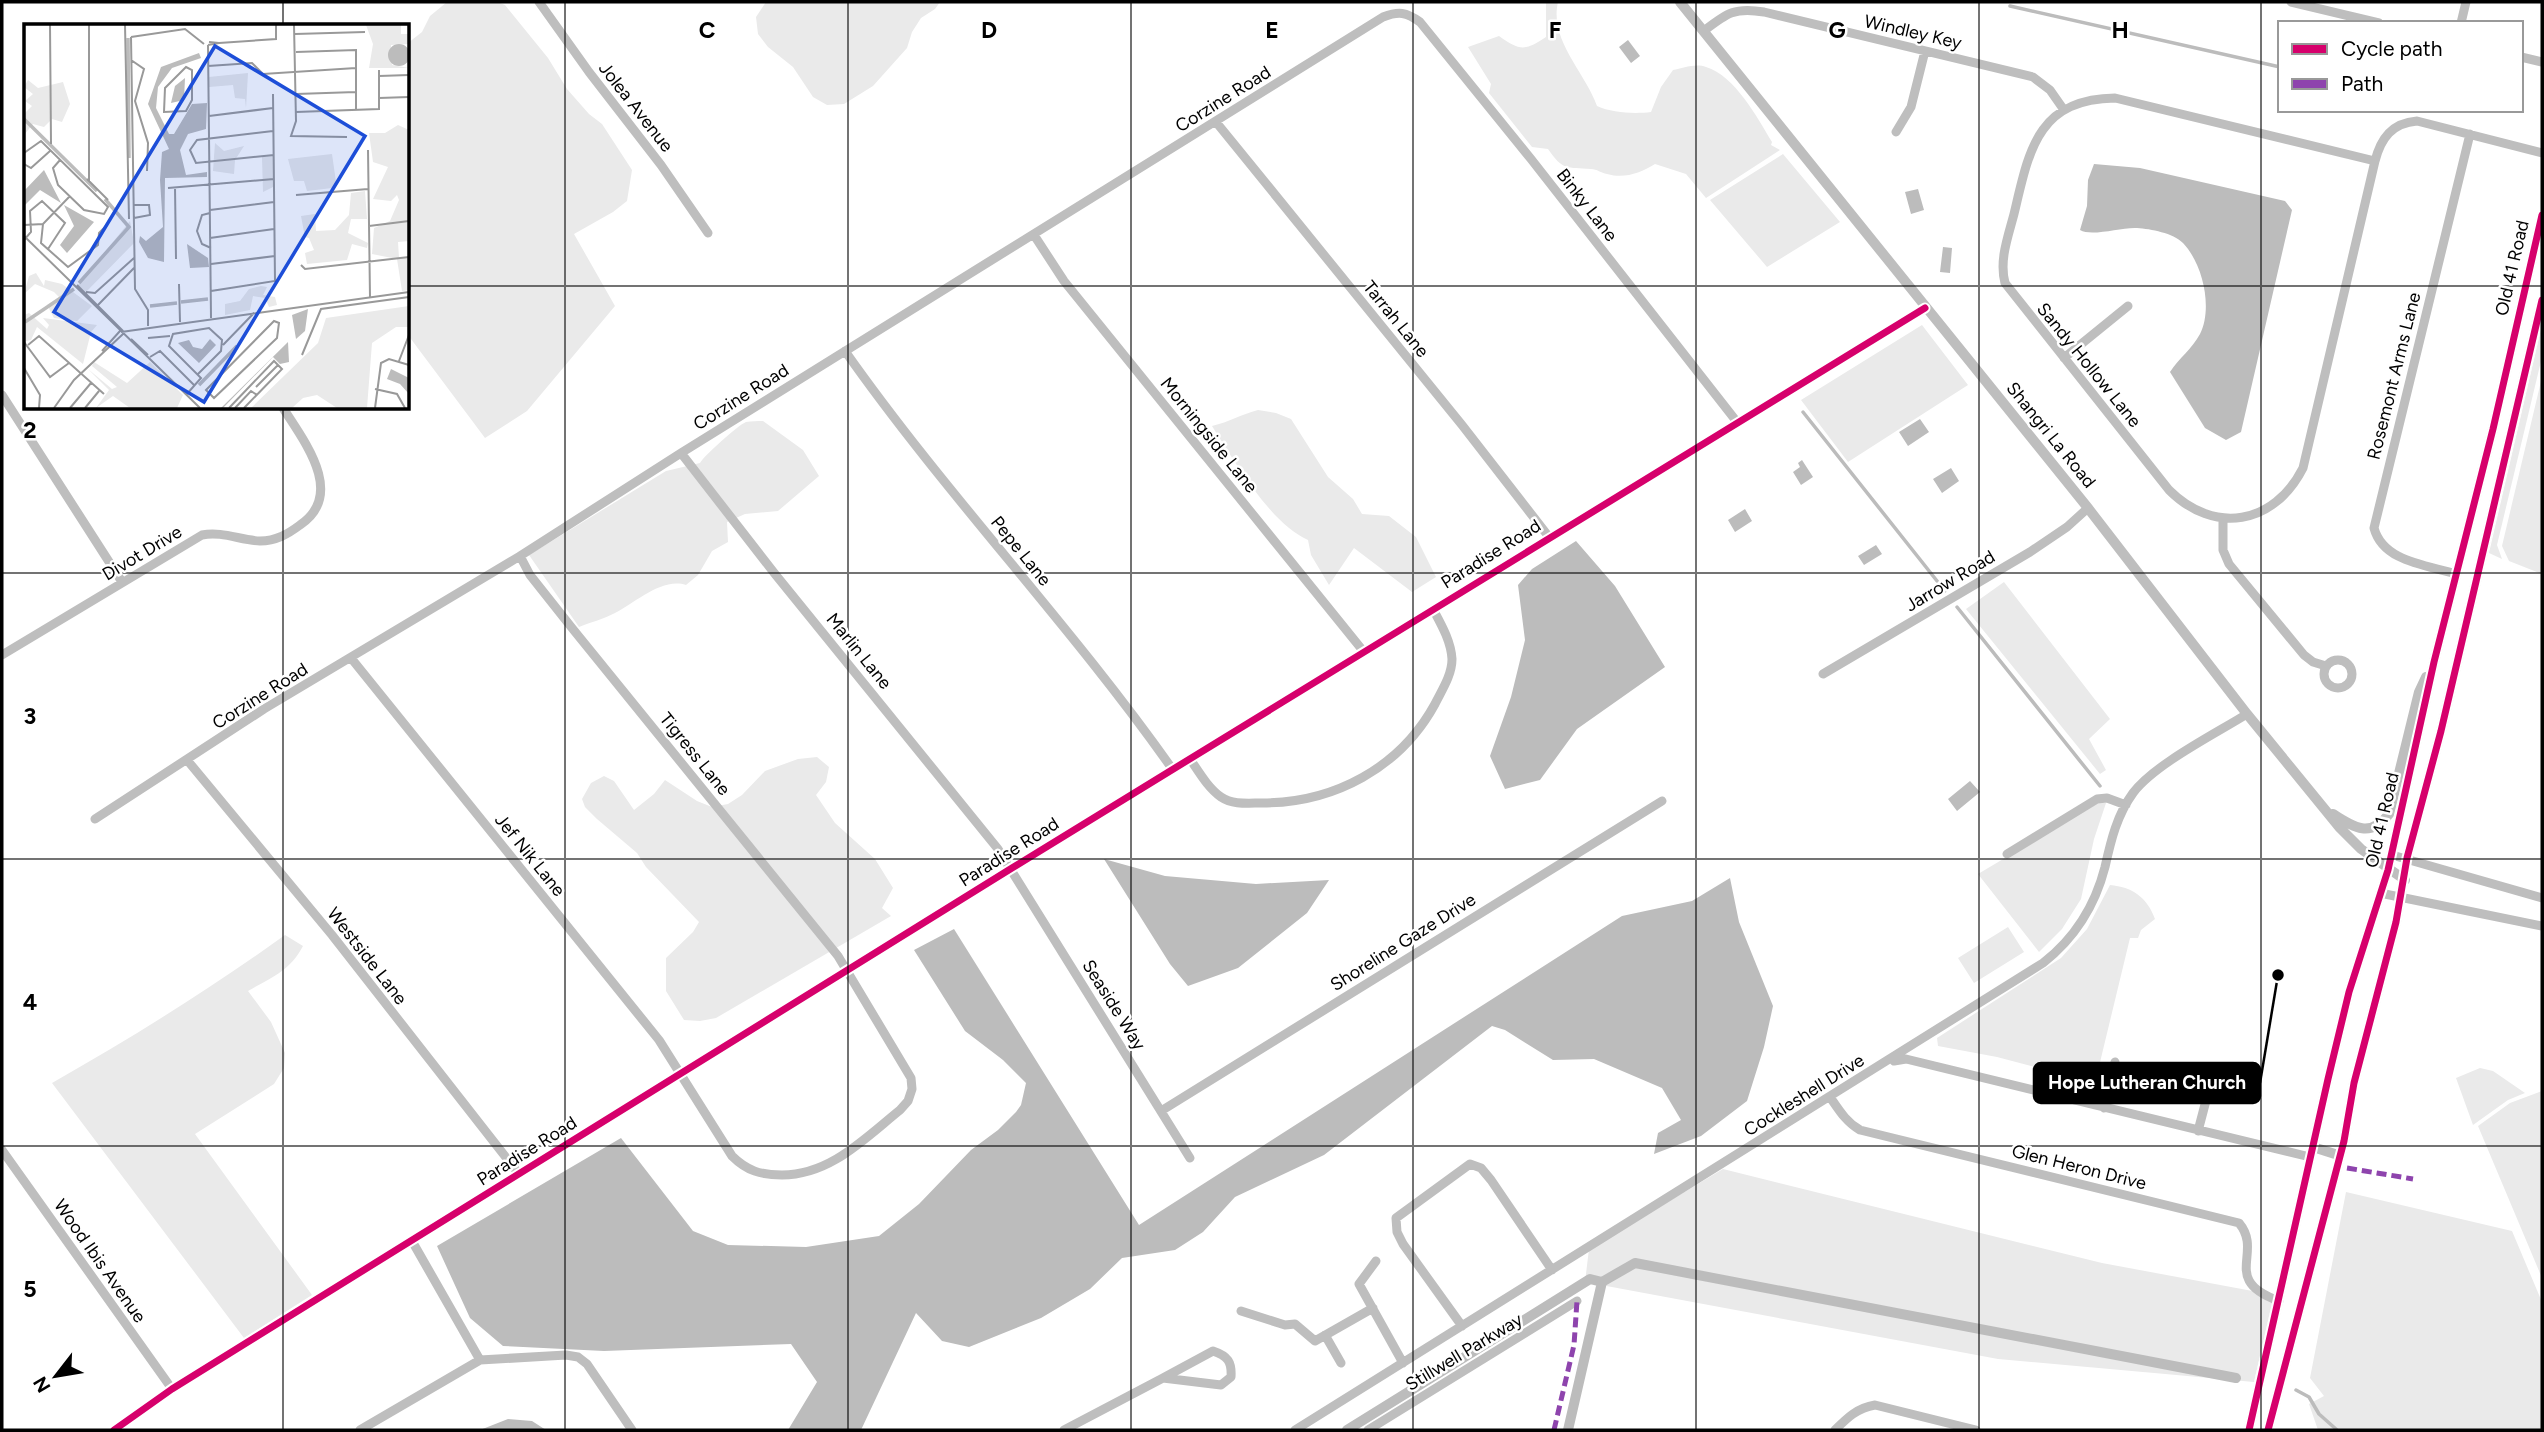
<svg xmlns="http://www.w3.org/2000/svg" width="2544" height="1432" viewBox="0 0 2544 1432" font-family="Figtree,sans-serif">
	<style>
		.green { fill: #eaeaea }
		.water { fill: #bcbcbc }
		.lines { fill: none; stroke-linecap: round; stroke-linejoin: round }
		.stream { stroke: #bcbcbc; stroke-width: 3.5 }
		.canal { stroke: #bcbcbc; stroke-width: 10 }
		.minor { stroke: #bebebe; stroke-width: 9 }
		.tertiary { stroke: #bebebe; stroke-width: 10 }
		.quiet { stroke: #8e44ad; stroke-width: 5; stroke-dasharray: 10 5; stroke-linecap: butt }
		.cycleway-casing { stroke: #fff; stroke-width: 11 }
		.cycleway { stroke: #d6006c; stroke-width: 7 }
		.grid { fill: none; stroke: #000; stroke-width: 2; stroke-opacity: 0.55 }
		.labels { text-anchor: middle; stroke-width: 5; stroke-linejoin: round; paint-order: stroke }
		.street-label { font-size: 18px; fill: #000; stroke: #fff }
		.inset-river { fill: none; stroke: #bcbcbc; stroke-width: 3.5 }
		.inset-road { fill: none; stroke: #999; stroke-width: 2 }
		.view { fill: #1d4ed8; fill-opacity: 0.15; stroke: #1d4ed8; stroke-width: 3.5 }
		.inset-edge { fill: none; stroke: #000; stroke-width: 3.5 }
		.grid-label { font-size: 23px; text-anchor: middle; font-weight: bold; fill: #000; stroke: #fff; stroke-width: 5; stroke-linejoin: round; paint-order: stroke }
		.leader { fill: none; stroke: #000; stroke-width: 2.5 }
		.callout-dot { fill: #000; stroke: #fff; stroke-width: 2.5 }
		.callout { fill: #000; stroke: #000; stroke-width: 2.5 }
		.callout-label { font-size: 19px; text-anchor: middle; font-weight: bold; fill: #fff }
	</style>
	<rect width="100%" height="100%" fill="#fff"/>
	<!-- green -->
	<path class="green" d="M447 2H497L505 5 548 58 567 89 589 114 602 124 632 170 627 201 613 212 574 234 615 306 527 411 485 438 408 335V43L422 32 430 16Z
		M766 2H940L935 9 921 18 912 32 907 48 873 86 844 104 827 105 813 97 793 67 768 47 758 34 756 17Z
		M1546 2H1558C1549 40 1585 72 1597 106 1612 113 1635 114 1651 112L1661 87 1673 70C1683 68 1696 63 1706 67 1735 76 1757 117 1772 142L1771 145 1780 150 1706 198 1686 174 1655 164C1640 173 1625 179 1607 174 1601 173 1597 169 1591 169 1567 167 1563 171 1548 149L1532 147 1489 93 1491 84 1468 47 1499 36C1520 51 1525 51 1546 37Z
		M1783 154 1840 222 1767 267 1710 200Z
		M1922 325 1968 385 1848 462 1801 400Z
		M2542 325V357L2497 545 2502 559 2489 553Z
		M2542 377V574L2509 561 2502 546Z
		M1258 410 1276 413 1291 419 1328 477 1353 499 1362 514 1389 516 1416 537 1436 577 1412 592 1354 548 1329 585 1311 555 1308 540C1269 522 1235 462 1212 426 1229 422 1242 414 1258 410Z
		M763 421 803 450 819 476 778 511 745 514 727 522 728 542 712 551 698 575 686 585C662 577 635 603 615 613 604 619 591 622 579 627L529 555 666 471 700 463C704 456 738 425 746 422 751 421 758 421 763 421Z
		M2004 582 2110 719 2089 739 2106 770 2100 774 1966 609Z
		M817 757 829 767 826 782 816 795 835 823 875 859 893 888 882 908 891 916 716 1018 700 1021 684 1020 666 991V958L693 932 699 922 646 867 637 853 597 819 585 807 582 799 591 783 604 776 614 781 634 810 654 794 665 780 697 801 712 807 728 804 742 795 765 771 798 759Z
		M2098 803H2106L2094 839 2081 899 2062 929 2039 952 1978 874Z
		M2110 885C2132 887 2147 897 2155 919L2141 930 2138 938H2130L2095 1083 1997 1057 1938 1046 1937 1038 2061 958 2087 929Z
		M2008 927 2024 952 1974 983 1958 958Z
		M285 935 303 946C289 972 272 977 248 991L271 1022 285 1053 284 1068 274 1084 195 1134 312 1295 244 1338 52 1083C133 1037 210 989 285 935Z
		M2480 1068 2493 1071 2525 1093 2508 1100 2473 1125 2456 1078Z
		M2542 1091V1278L2478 1126 2510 1103Z
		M1723 1169 2102 1263 2274 1295 2254 1382 1998 1359 1585 1282 1589 1249Z
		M2346 1192 2512 1231 2542 1302V1430H2318L2309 1404 2324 1396 2310 1378Z"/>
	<!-- water -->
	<path class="water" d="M1628 40 1640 56 1631 63 1619 47Z
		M2094 164 2140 168 2285 201 2292 210 2241 432 2226 440 2205 428 2170 372C2179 358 2192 349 2200 334 2213 308 2203 264 2183 243 2173 233 2151 229 2137 228 2121 227 2092 237 2080 230L2087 206 2088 180Z
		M1918 189 1924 210 1911 214 1905 192Z
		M1943 247 1952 248 1950 273 1940 272Z
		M1920 419 1929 432 1908 446 1899 432Z
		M1802 460 1813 477 1801 485 1793 472 1800 467 1798 463Z
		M1951 468 1959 481 1942 493 1933 479Z
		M1745 509 1752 521 1735 532 1728 520Z
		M1576 541 1615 586 1665 667 1577 729 1540 780 1505 789 1490 756 1511 697 1525 640 1518 585 1532 569Z
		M1876 545 1882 554 1864 565 1858 556Z
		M1970 781 1980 792 1957 811 1948 799Z
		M1104 859 1165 876 1256 884 1329 880 1307 913 1238 968 1188 986 1170 964Z
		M1730 878 1739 922 1773 1006 1764 1047 1747 1101 1701 1136 1654 1154 1658 1133 1681 1120 1662 1088 1594 1059 1553 1060 1505 1030 1492 1026 1324 1155 1235 1197 1203 1232 1175 1250 1122 1258 1090 1289 1041 1318 969 1347 942 1341 916 1313 861 1430H788L817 1382 791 1344 604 1351 503 1346 470 1318 437 1246 621 1138 693 1231 728 1245 806 1247 879 1236 919 1204 971 1150 998 1130 1016 1112 1021 1105 1026 1083 1003 1060 965 1031 914 950 954 929 1139 1225 1622 916 1692 901Z
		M508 1419 532 1421 546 1430H480Z"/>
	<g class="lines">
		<!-- stream -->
		<path class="stream" d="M2010 6 2280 67
			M1803 412 1945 591
			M1957 607 2100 786
			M2296 1390 2309 1397 2319 1414 2337 1430"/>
		<!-- canal -->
		<path class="canal" d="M1347 1430 1590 1279 1602 1282
			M1568 1430 1602 1282 1635 1263 2236 1378"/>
		<!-- minor -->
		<path class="minor" d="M539 2 589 72 661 165 708 233
			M2291 2 2379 23
			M2461 23 2466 2
			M1705 30C1727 13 1735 7 1764 12L2033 77 2050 90 2064 110
			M2521 57 2542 62
			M1216 122 1462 425 1549 537
			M1896 132 1911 107 1925 51
			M2375 161 2115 98C2037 99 2029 151 2014 214 2008 237 1999 260 2005 283L2169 490C2214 535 2274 525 2303 468L2375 161C2381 138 2392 123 2417 121L2542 153
			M1034 235 1064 281 1364 652
			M845 351C947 496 1071 625 1173 770
			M2064 358 2128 306
			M2 395 122 582
			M681 453 775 574 998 849 1190 1158
			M2223 519V550L2229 564 2304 655 2313 662 2326 666
			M2456 574C2427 565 2383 562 2374 528L2470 134
			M2 655 202 535C222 531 240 540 260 541 276 541 288 534 300 525 346 494 304 441 283 408
			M351 658 659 1040 732 1156C747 1171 761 1175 782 1175 830 1175 864 1139 900 1110L908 1101 912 1089 911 1078 838 956 572 628 530 575 520 556
			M2324 674a14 14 0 1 1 28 0a14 14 0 1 1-28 0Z
			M1823 674 2030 552 2067 527 2088 508
			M1190 759C1199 772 1208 788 1221 797 1233 805 1248 803 1262 803 1334 803 1400 768 1435 704 1442 690 1452 675 1452 659 1451 641 1441 624 1433 609
			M187 760 332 935 519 1174
			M95 819 264 709 520 556 681 453 1383 17C1399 11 1406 12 1420 22L1531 159 1737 422
			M2007 854 2097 799 2107 798 2126 805
			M2392 855 2542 898
			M2380 893 2542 926
			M1894 1061 1906 1059 2310 1157
			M1830 1097C1839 1110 1846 1122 1860 1130L2239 1223C2264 1253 2220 1280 2279 1301
			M2104 1108 2115 1062
			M1161 1111 1662 801
			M2198 1131 2208 1093
			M2 1150 172 1389
			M412 1241 480 1360
			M1376 1261 1359 1284 1403 1363
			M1241 1311 1285 1325 1295 1324 1315 1341 1373 1308
			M1462 1326 1403 1244 1397 1232 1396 1218 1470 1164 1481 1168 1491 1180 1552 1270
			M1325 1335 1341 1363
			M1213 1351C1228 1356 1232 1362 1231 1377L1221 1385 1163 1378Z
			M114 1430 172 1389 1012 868 1925 308
			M360 1430 480 1360 566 1355 578 1357 587 1364 632 1430
			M1064 1430 1163 1378
			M1295 1430 2043 963C2075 938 2095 906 2105 867 2111 840 2117 815 2133 793 2155 764 2215 734 2247 714
			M1368 1430 1577 1301
			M1835 1430C1847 1418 1857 1408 1875 1405L1976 1430"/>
		<!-- tertiary -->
		<path class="tertiary" d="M1680 2 2088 508 2247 714 2340 828 2361 849 2405 880
			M2333 814C2354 828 2371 838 2389 814L2419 692 2426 677
			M2313 1147 2338 1155
			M2249 1430 2328 1079 2349 992 2388 870 2434 662 2493 429 2542 215
			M2268 1430 2344 1141 2354 1083 2396 922 2407 858 2441 731 2542 300"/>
		<!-- quiet -->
		<path class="quiet" d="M2347 1168 2413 1179
			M1554 1430 1574 1345 1577 1301"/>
		<defs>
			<path id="cycleway" d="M114 1430 172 1389 1012 868 1925 308
				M2249 1430 2328 1079 2349 992 2388 870 2434 662 2493 429 2542 215
				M2268 1430 2344 1141 2354 1083 2396 922 2407 858 2441 731 2542 300"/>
		</defs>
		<!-- cycleway casing -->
		<use href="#cycleway" class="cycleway-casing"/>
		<!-- cycleway -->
		<use href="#cycleway" class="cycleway"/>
	</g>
	<!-- grid -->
	<path class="grid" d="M283 2V26M565 2V1430M848 2V1430M1131 2V1430M1413 2V1430M1696 2V1430M1979 2V1430M2261 2V1430M2 286H26M408 286H2542M283 408V1430M2 573H2542M2 859H2542M2 1146H2542"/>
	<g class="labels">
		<!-- street labels -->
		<g class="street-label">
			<text transform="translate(1913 32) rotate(13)" y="6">Windley Key</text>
			<text transform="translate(1223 99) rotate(-32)" y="6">Corzine Road</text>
			<text transform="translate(636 107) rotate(52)" y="6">Jolea Avenue</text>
			<text transform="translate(1587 205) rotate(52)" y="6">Binky Lane</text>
			<text transform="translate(2512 268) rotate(-77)" y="6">Old 41 Road</text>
			<text transform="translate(1396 319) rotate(51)" y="6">Tarrah Lane</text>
			<text transform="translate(2089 365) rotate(51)" y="6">Sandy Hollow Lane</text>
			<text transform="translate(2394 376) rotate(-76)" y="6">Rosemont Arms Lane</text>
			<text transform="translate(741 397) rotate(-32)" y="6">Corzine Road</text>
			<text transform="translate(1209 435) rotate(51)" y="6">Morningside Lane</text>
			<text transform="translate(2051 435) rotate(51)" y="6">Shangri La Road</text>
			<text transform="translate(1021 551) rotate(51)" y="6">Pepe Lane</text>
			<text transform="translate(142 553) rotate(-31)" y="6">Divot Drive</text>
			<text transform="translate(1491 554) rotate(-32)" y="6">Paradise Road</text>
			<text transform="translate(1950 581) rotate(-31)" y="6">Jarrow Road</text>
			<text transform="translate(859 651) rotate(51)" y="6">Marlin Lane</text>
			<text transform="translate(260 696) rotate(-32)" y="6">Corzine Road</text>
			<text transform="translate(695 754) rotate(51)" y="6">Tigress Lane</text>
			<text transform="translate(2382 820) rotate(-77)" y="6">Old 41 Road</text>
			<text transform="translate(1009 852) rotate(-32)" y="6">Paradise Road</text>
			<text transform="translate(530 855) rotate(51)" y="6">Jef Nik Lane</text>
			<text transform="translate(1403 942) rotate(-32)" y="6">Shoreline Gaze Drive</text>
			<text transform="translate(367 956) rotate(52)" y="6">Westside Lane</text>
			<text transform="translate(1114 1005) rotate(58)" y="6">Seaside Way</text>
			<text transform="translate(1804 1095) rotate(-32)" y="6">Cockleshell Drive</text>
			<text transform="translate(527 1151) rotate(-32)" y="6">Paradise Road</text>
			<text transform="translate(2079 1167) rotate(14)" y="6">Glen Heron Drive</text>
			<text transform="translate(100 1261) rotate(55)" y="6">Wood Ibis Avenue</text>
			<text transform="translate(1464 1352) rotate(-31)" y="6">Stillwell Parkway</text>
		</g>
	</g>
	<!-- overview -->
	<g transform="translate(24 24)">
		<rect width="385" height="385" fill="#fff"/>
		<path d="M342 1H377V10H385V20L367 21 368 41 385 44H345L349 20ZM224 49 222 84 221 75 211 74 209 61 185 63V53ZM4 56 14 64 39 58 46 80 38 98 28 95 20 103 9 100 0 111V90L8 82 1 77 9 70 0 63ZM374 101 385 106V217L374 218 375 234H385V266L378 267 373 235 348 230 350 204 366 197 375 176 373 171 367 177 349 175 364 143 349 138 345 109H361ZM191 119 200 127 220 122 211 136 210 150 189 147ZM308 130 312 158 308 164 283 167 280 157H270L264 135ZM249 132V163L239 168 238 133ZM341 167 343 195H327L324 209 344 219 343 224 328 220 323 236 283 240 281 229 290 226 285 214 281 213 277 192 291 190 292 207 311 206 325 191 327 169ZM106 197 110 219 62 268 54 261ZM12 249 20 262 21 256 38 260 68 282 53 297 30 294 23 281 35 273 30 268 11 260 0 270 5 252ZM237 262 243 263 239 271 251 273 253 281 245 283 241 274 229 272 226 286 201 291V280L216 277 225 265ZM385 282V303H372L348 319 343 384H313L293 371 279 374 268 384H227L294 319 302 294ZM5 289 23 305 25 301 19 294 73 301 67 308 59 340 13 303 7 316 2 317 0 291ZM70 338 103 359 126 338 159 371 153 384H106L89 372 72 384 85 366 64 345 88 365 93 363 68 342Z" fill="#eaeaea"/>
		<path d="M364 31a11 11 0 1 1 22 0a11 11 0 1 1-22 0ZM175 29 177 34 148 44 134 63 132 84 145 110H150L168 80 183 79 182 105 164 110 156 126 162 151 183 148V153L141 154 140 238 124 234 115 218 116 212 122 217 139 203 136 156 138 128 145 125 124 80 137 43ZM161 54 160 76 147 79 151 62ZM20 146 37 179 16 166 0 182V167ZM40 181 70 198 43 229 36 221 50 202ZM163 220 184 234 185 243 166 244ZM284 285 281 307 272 315 268 291ZM186 315 192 321 175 339 154 319 165 316 169 323 178 325ZM264 318 265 338 256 340 249 333 199 384H197ZM367 345 385 354V370L376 360 363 355Z" fill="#bcbcbc"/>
		<path class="inset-river" d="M104 14 105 134M0 95 73 167M55 259 105 203 81 175M157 278 184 275M126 282 153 279M1 298 50 265M175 361 213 322"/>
		<path class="inset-road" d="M26 1 27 120M101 1 105 195M270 1 272 97 267 112 323 113M271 10 341 8M107 13 111 265 124 286V302M107 13 161 5 180 20M195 19 252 15V1M184 21 187 294M184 21 195 19 185 18M272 28 332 26V86M107 36 120 45 111 77 124 119 123 147M184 42 228 39 239 50 332 44M162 43 168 46V76L162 87 140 88 141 64ZM355 52 385 51M272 70 332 68M355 74 385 73M272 88 355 85V46M185 92 249 84M249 107 173 116 166 126 172 139 250 131M344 126 346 273M0 129 17 117 84 183 80 190 60 186 34 161 29 144 36 136M0 140 7 144 26 127M63 155 84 176M65 157V1M151 163 152 235M144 164 250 155M272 171 344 165M110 181H125L126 191 110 194M186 186 250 178M186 189 178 191 173 207 178 220 187 224M19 200 17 219 44 243 74 221 75 209 83 201M0 201 19 200 46 172M345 202 385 197M0 212 176 384M186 214 250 205M0 216 7 208 6 187 18 177 41 199 24 225M187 240 251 232M277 241 281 245 385 233M155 260 156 298M53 261 99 307M187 267 251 257 249 70M62 268 71 269 110 234M74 281 110 244M250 297 255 299 253 314 190 374 182 366ZM97 308 385 268M124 314 146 312M107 315 124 331M0 318 26 353 45 339M4 321 15 312 80 370M199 321 230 289M78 327 96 307M278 331 297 285 385 273M126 333 136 327 171 362M375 337 385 311M0 344 16 371 15 384M232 363 254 341M351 365 373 370 381 384M162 371 177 354 145 322 149 310 185 304 198 316 197 327 174 350M30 384 50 356 99 310M46 384 67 359M61 384 75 367M205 384 250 337 258 345 220 384M211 384 227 367 233 371M351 384 357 339 365 335 385 341"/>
		<path class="view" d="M191 22 341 112 180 378 30 288Z"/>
		<rect width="385" height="385" class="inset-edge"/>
	</g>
	<g class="grid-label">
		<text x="707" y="38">C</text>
		<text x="989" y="38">D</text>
		<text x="1272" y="38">E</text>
		<text x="1555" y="38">F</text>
		<text x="1837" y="38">G</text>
		<text x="2120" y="38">H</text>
		<text x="30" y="438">2</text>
		<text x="30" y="724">3</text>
		<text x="30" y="1010">4</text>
		<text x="30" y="1297">5</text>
	</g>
	<!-- callouts -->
	<path class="leader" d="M2278 975L2260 1083"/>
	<circle class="callout-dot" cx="2278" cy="975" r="7"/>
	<rect class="callout" x="2034" y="1063" width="226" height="40" rx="7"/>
	<g class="callout-label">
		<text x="2147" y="1089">Hope Lutheran Church</text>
	</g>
	<!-- border -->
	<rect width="2544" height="1432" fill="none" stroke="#000000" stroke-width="7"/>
	<!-- legend -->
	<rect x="2278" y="21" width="245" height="91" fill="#ffffff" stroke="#999999" stroke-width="2"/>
	<rect x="2292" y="44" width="35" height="10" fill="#d6006c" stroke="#999999" stroke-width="2"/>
	<text x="2341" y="56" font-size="21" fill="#000000">Cycle path</text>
	<rect x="2292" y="79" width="35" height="10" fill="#8e44ad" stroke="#999999" stroke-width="2"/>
	<text x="2341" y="91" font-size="21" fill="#000000">Path</text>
	<!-- north arrow -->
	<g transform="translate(56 1376) rotate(239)" stroke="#ffffff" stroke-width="5" paint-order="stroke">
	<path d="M0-5L12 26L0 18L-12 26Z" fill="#000000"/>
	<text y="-10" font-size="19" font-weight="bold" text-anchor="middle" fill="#000000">N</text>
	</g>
</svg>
